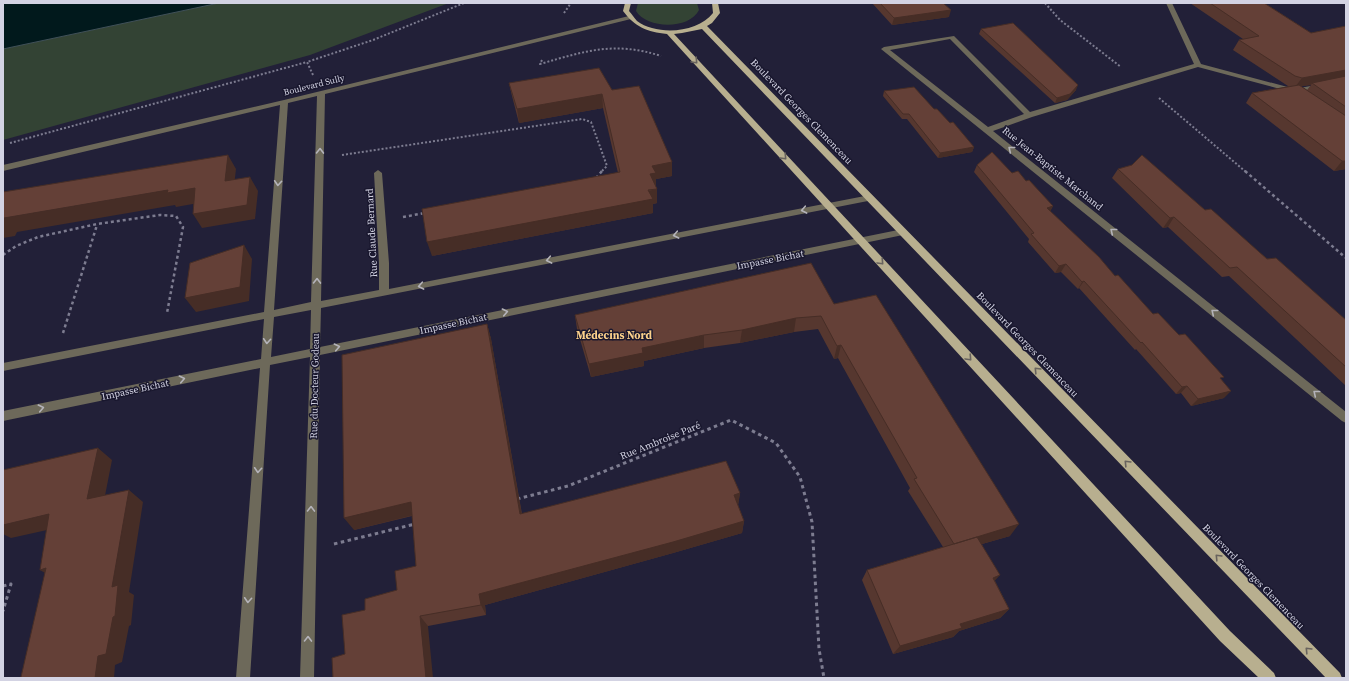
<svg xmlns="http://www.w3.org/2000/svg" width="1349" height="681" viewBox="0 0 1349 681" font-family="'Source Serif 4',serif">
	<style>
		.green { fill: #334334 }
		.water { fill: #01191c; stroke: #405158 }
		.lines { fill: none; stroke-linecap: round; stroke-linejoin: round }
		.path-far2 { stroke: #7d7c90; stroke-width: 2; stroke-dasharray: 2 2; stroke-linecap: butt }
		.path-far1 { stroke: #7d7c90; stroke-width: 2.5; stroke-dasharray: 3 3; stroke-linecap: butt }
		.path { stroke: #7d7c90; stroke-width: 3; stroke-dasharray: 3.5 3.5; stroke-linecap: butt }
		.minor { fill: #6d695a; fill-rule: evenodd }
		.major { fill: #b8af8f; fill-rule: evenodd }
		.wall { fill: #56372f; fill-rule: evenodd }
		.shaded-wall { fill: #462d26 }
		.building { fill: #644037; stroke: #462d26 }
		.oneway { stroke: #68635e }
		.oneway2 { stroke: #b4b3ba }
		.labels { text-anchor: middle; stroke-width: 3; stroke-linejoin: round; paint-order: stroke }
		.far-street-label { font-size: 9px; fill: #d3d3e3; stroke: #19172e }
		.street-label { font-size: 10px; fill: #d3d3e3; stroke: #19172e }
		.neighbourhood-label { font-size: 11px; font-weight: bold; fill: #fcd18b; stroke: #19172e }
	</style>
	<rect width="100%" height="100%" fill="#222038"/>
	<!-- green -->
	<path class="green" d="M219 3H449L310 55 3 140V49Z
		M638 3H697L699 10C689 30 647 29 636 11Z"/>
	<!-- water -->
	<path class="water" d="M3 3H219L3 49Z"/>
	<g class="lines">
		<!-- path-far2 -->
		<path class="path-far2" d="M1045 3 1060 20 1121 67
			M564 13 571 3
			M542 60 540 64C585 51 615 41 661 56
			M313 75 307 62 373 40 464 3
			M1159 98 1246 172
			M10 143 307 62
			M342 155 582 119 591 122 607 166 601 172"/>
		<!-- path-far1 -->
		<path class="path-far1" d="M1245 171 1346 258
			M596 178 602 171
			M403 217 425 213
			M3 255 16 246 38 237 97 224 160 215 176 216 183 227 167 313
			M63 333 97 225"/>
		<!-- path -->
		<path class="path" d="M517 499 568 486 731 420 776 443 800 477 812 522 819 649 824 678
			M334 544 415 524
			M3 586 11 584 3 611"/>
		<!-- minor -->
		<path class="minor" d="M1166 3H1172L1201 64 1295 89 1346 79V83L1295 93 1198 67 1032 117 993 131 1346 412V423L1342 421 881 49 884 47 954 36 1030 112 1194 64ZM950 39 1024 114 988 127 890 50Z
			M629 16 632 18 631 19 325 94 321 301 379 290V263L374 173 378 170 382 173 389 263V289L870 195 873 196 874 198 873 200 321 308 320 347 903 229 907 232 903 235 320 355 314 678H300L310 357 270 365 250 678H236L260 368 3 421V411L261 359 264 319 3 371V363L264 312 280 105 3 171V165L284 100ZM317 96 311 302 274 310 288 103ZM311 310 310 349 271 357 274 317Z"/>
		<!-- major -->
		<path class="major" d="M625 3H631L629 11C632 14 634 18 637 21 657 36 698 33 713 13L712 3H718L720 13 712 23 707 26 1340 673 1342 678H1326L702 29 682 33 674 34 1230 631 1274 673 1276 678H1259L1220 641 667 34C647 32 635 27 623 11Z"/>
	</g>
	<!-- wall -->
	<path class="wall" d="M872 3H943L949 17 892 25Z
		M1190 3H1264L1311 33 1346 26V169L1334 171 1246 103 1252 93 1290 86H1288L1233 50 1239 40 1243 39ZM1311 85 1307 90 1301 86Z
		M981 29 1076 90 1067 100 1055 103 979 34Z
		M509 83 612 90 672 162V176L656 179V187L657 189V203L653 204V213L432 256 618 173 603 108 519 123 512 96Z
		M884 91 934 109 950 123 974 147 972 152 938 158 907 119H902L883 96Z
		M977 165 1012 173 1026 181 1053 206 1050 211 1153 314 1222 380 1224 398 1191 406 1181 393 1176 394 1136 349 1135 350 1079 288 1078 289 1061 272 1055 273 1028 242 1029 239 974 172Z
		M1118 169 1205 210 1346 320V386L1229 276 1222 277 1168 227 1163 228 1112 178Z
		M834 304 1010 536 982 544 995 581 1009 609 1000 618 959 631 953 637 893 654 862 580 867 570 943 547 908 491 910 488 838 358 834 359 818 329 794 332 740 343 704 348 644 361V366L591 377 577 329 575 315Z
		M487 324 491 339 522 514 740 493 738 505 744 521 742 533 673 553 485 605 486 615 428 626 345 654 365 610 397 590 416 566 412 516 354 530Z"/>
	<!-- shaded-wall -->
	<path class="shaded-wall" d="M951 10 949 17 892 25 894 18Z
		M1346 70V78L1312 83 1311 85 1295 87 1302 78Z
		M1078 85 1076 90 1067 100 1055 103 1057 98Z
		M602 94 603 108 519 123 517 109Z
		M974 147 972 152 938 158 940 153Z
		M228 155 236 169 233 195 225 181Z
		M1342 161H1346V169L1334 171Z
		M672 162V176L656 179V187L650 188V174L652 166Z
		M250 177 258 191 255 219 202 228 193 214Z
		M195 188 204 202 176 207 175 205 17 232 15 236 3 238V220L4 218 168 190Z
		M657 189V203L653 204V213L432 256 427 242Z
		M1053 206 1049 214 1047 208Z
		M1174 217 1168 227 1163 228 1170 218Z
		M244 245 252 259 249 301 196 312 185 298Z
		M1066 264 1061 272 1055 273 1059 266Z
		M1084 281 1079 288 1078 289 1082 282Z
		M796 318 794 332 740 343 742 330Z
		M487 324 491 339 524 527 520 514Z
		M704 335V348L644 361V366L591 377 589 364 642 348Z
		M841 345 838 358 834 359 837 346Z
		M1187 386 1181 393 1176 394 1182 387Z
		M1231 391 1224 398 1191 406 1198 399Z
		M98 448 112 460 102 511 87 499Z
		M129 490 143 502 129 592 134 595 131 625 129 626 122 662 115 665 114 678H95L98 656 112 587Z
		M740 493 738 506 734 495Z
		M411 502 418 514 354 530 344 518Z
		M49 514 65 526 11 538 3 534V525Z
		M744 521 742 533 673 553 485 605 486 615 481 605 479 594Z
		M1019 524 1010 536 947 554 954 544Z
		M46 568 57 580 40 570Z
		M1000 575 991 585 993 578Z
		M1009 609 1000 618 959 631 953 637 893 654 900 646 960 624Z
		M420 616 428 626 433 678H426Z"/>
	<!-- building -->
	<path class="building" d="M880 3H943L951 10 894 18Z
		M1210 3H1264L1311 33 1346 26V70L1302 78 1295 76 1239 40 1259 36Z
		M1013 23 1078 85 1070 94 1057 98 981 29Z
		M599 68 612 90 639 86 672 162 652 166 656 173 650 174 657 189 648 190 653 199 427 242 422 209 620 172 602 94 517 109 509 83Z
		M1346 76V107L1312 83Z
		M1299 85 1346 116V161H1342L1252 93Z
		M914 87 934 109H937L950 123 953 122 974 147 940 153 909 114H903L884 91Z
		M992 152 1012 173 1018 171 1026 181 1029 180 1053 206 1047 208 1099 257 1115 276 1118 275 1153 314 1158 313 1179 335 1185 334 1224 377 1220 378 1231 391 1198 399 1187 386 1182 387 1142 342 1141 343 1084 281 1082 282 1066 264 1059 266 1031 234 1034 233 977 165Z
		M228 155 225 181 250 177 247 205 193 214 195 188 167 193 168 190 4 218 3 220V192Z
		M1142 155 1205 210 1211 209 1267 259 1276 258 1346 320V367L1237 267 1230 268 1174 217 1170 218 1118 169 1132 165Z
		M244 245 240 287 185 298 190 263Z
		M811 263 834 304 876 295 1019 524 954 544 914 479 917 478 841 345 837 346 821 316 796 318 742 330 704 335 642 348 643 353 589 364 575 315Z
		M487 324 520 514 726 461 740 493 734 495 744 521 673 542 479 594 481 605 420 616 426 678H333L332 658 345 654 342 615 365 610V599L397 590 395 571 416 566 411 502 344 518 342 355Z
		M98 448 87 499 129 490 112 587 118 585 115 616 113 617 106 654 98 656 95 678H18L21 677 46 568 40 570 49 514 3 525V470Z
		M977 537 1000 575 993 578 1009 609 960 624 962 628 900 646 867 570Z"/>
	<!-- one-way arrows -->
	<defs><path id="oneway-chevron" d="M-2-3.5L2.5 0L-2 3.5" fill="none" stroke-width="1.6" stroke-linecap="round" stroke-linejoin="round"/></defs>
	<g class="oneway">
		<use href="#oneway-chevron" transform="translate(695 61) rotate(47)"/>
		<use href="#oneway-chevron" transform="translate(784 157) rotate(47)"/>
		<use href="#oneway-chevron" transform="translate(881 262) rotate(47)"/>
		<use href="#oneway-chevron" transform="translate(969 358) rotate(47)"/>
		<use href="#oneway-chevron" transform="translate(1037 370) rotate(-134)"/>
		<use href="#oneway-chevron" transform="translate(1127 463) rotate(-134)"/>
		<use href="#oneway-chevron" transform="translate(1218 557) rotate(-134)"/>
		<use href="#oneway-chevron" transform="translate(1308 650) rotate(-134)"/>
	</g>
	<g class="oneway2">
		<use href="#oneway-chevron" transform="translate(1011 149) rotate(-141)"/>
		<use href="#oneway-chevron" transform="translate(320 151) rotate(-89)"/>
		<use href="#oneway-chevron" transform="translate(278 183) rotate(94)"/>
		<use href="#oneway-chevron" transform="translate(804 210) rotate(169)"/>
		<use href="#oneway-chevron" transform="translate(1113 231) rotate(-141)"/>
		<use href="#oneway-chevron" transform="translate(676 235) rotate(169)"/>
		<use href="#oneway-chevron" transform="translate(549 260) rotate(169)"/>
		<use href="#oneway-chevron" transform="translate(317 281) rotate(-89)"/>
		<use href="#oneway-chevron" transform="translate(421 286) rotate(169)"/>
		<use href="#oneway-chevron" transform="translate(505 312) rotate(-12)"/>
		<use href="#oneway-chevron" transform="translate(1214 312) rotate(-141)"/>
		<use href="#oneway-chevron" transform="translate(267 341) rotate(94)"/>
		<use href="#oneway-chevron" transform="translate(337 347) rotate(-12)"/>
		<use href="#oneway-chevron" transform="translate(182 379) rotate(-12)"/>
		<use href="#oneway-chevron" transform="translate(1316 393) rotate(-141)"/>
		<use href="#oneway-chevron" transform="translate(41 408) rotate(-12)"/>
		<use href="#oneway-chevron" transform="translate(258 470) rotate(94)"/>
		<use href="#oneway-chevron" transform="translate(311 509) rotate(-89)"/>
		<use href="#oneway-chevron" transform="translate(248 600) rotate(94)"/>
		<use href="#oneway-chevron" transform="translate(308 639) rotate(-89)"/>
	</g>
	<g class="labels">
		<!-- far-street labels -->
		<g class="far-street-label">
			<text transform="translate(314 85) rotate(-14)" y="3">Boulevard Sully</text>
		</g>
		<!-- street labels -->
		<g class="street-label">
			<text transform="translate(802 111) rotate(46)" y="4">Boulevard Georges Clemenceau</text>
			<text transform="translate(1053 168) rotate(39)" y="4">Rue Jean-Baptiste Marchand</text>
			<text transform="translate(371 233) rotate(-93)" y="4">Rue Claude Bernard</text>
			<text transform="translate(770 259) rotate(-11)" y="4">Impasse Bichat</text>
			<text transform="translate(453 323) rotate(-12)" y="4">Impasse Bichat</text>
			<text transform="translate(1028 344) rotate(46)" y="4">Boulevard Georges Clemenceau</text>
			<text transform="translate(314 386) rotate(-89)" y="4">Rue du Docteur Godeau</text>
			<text transform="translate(135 389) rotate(-12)" y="4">Impasse Bichat</text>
			<text transform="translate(660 440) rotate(-22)" y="4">Rue Ambroise Paré</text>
			<text transform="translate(1254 576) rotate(46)" y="4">Boulevard Georges Clemenceau</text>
		</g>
		<!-- neighbourhood labels -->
		<g class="neighbourhood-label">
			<text x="614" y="339">Médecins Nord</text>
		</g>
	</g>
	<!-- border -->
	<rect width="1349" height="681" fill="none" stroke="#d3d3e3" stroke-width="8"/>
</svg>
